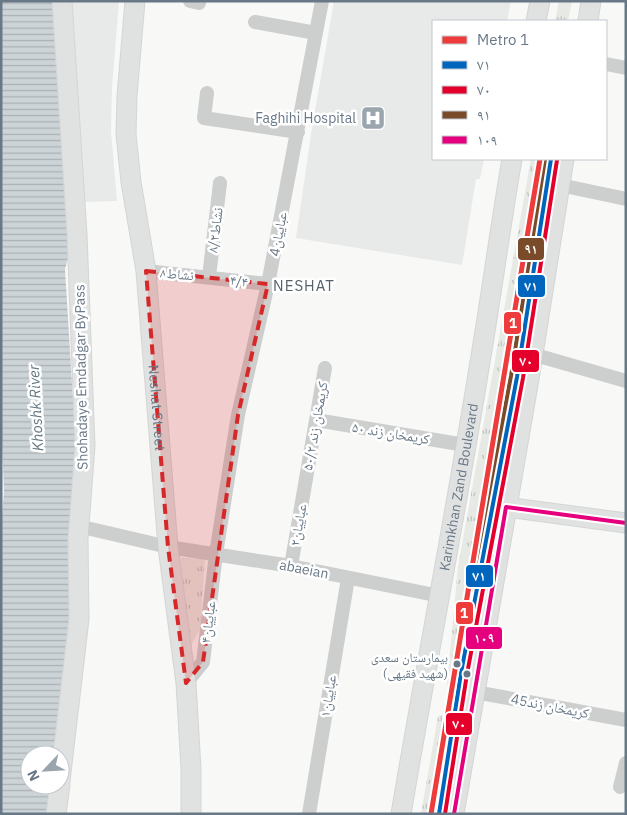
<svg xmlns="http://www.w3.org/2000/svg" width="627" height="815" viewBox="0 0 627 815" font-family="'IBM Plex Sans','Noto Naskh Arabic',sans-serif">
	<style>
		.built { fill: #e8e9e9 }
		.grass { fill: url(#grass-tufts) }
		.water { fill: url(#water-rules) }
		.lines { fill: none; stroke-linecap: round; stroke-linejoin: round }
		.major-casing { stroke: #d4d5d5; stroke-width: 21 }
		.minor { stroke: #cdcece; stroke-width: 14 }
		.major { stroke: #e0e1e1; stroke-width: 19 }
		.bus-1-casing { stroke: #fff; stroke-width: 8 }
		.bus-2-casing { stroke: #fff; stroke-width: 8 }
		.bus-3-casing { stroke: #fff; stroke-width: 8 }
		.bus-4-casing { stroke: #fff; stroke-width: 8 }
		.bus-1 { stroke: #0065bd; stroke-width: 4 }
		.bus-2 { stroke: #e4002b; stroke-width: 4 }
		.bus-3 { stroke: #7a4b2a; stroke-width: 4 }
		.bus-4 { stroke: #e5007d; stroke-width: 4 }
		.metro-1-casing { stroke: #fff; stroke-width: 9 }
		.metro-1 { stroke: #ee3c3c; stroke-width: 5 }
		.marked { fill: #d62828; fill-opacity: 0.2; stroke: #d62828; stroke-width: 4; stroke-dasharray: 10 6; stroke-linejoin: round }
		.bus-dot { fill: #687887; stroke: #fff; stroke-width: 2 }
		.labels { text-anchor: middle; stroke-width: 5; stroke-linejoin: round; paint-order: stroke }
		.bus-label { font-size: 13px; fill: #687887; stroke: #fff; text-anchor: end }
		.poi-label { font-size: 14px; fill: #687887; stroke: #fff; text-anchor: end }
		.street-label { font-size: 14px; fill: #687887; stroke: #fff }
		.neighbourhood-label { font-size: 15px; letter-spacing: 1px; fill: #55626c; stroke: #fff }
		.water-label { font-size: 15px; font-style: italic; fill: #637982; stroke: #fff }
		.line-badge { stroke: #fff; stroke-width: 2 }
		.badge-label { font-size: 14px; text-anchor: middle; font-weight: bold; fill: #fff }
	</style>
	<defs>
		<pattern id="grass-tufts" width="24" height="20" patternUnits="userSpaceOnUse" patternTransform="scale(1.25)"><rect width="24" height="20" fill="#e6e9e4"/><path d="M3 7l-1-3M5 7V3M7 7l1-3M15 17l-1-3M17 17v-4M19 17l1-3" fill="none" stroke="#bec2be"/></pattern>
		<pattern id="water-rules" width="6" height="5" patternUnits="userSpaceOnUse" patternTransform="scale(1.25)"><rect width="6" height="5" fill="#cdd4d8"/><path d="M0 2.5h6" fill="none" stroke="#aab1b5"/></pattern>
	</defs>
	<rect width="100%" height="100%" fill="#f8f8f7"/>
	<!-- built -->
	<path class="built" d="M71 1H119L112 88 111 131 117 201 84 202Z
		M334 1H511L507 21H433V159H484L480 179H476L462 265 296 238 311 134Z"/>
	<!-- grass -->
	<path class="grass" d="M559 1H572L568 21H555Z
		M531 159H545L467 620 457 687 451 689 447 684 458 567Z
		M180 558 205 559 200 629 188 651Z
		M445 714 449 718 435 814H421L438 716Z"/>
	<!-- water -->
	<path class="water" d="M1 1H54L71 248 65 269 77 465 73 611 55 755H30V785H51L47 814H1V532L4 491 1 414Z"/>
	<g class="lines">
		<defs>
			<g id="major">
				<path id="s1" d="M135 1 127 96 126 134 131 182 146 271 168 547 186 683 191 769V814"/>
				<path d="M536 21 540 1"/>
				<path d="M588 21 591 1"/>
				<path d="M506 507 626 523"/>
				<path d="M60 781 79 619 78 539 85 446 77 234 62 1"/>
				<path d="M56 814 60 785"/>
				<path id="s2" d="M401 814C426 665 455 517 479 368 491 298 500 228 512 159"/>
				<path d="M454 814 529 379 564 159"/>
			</g>
		</defs>
		<!-- major casing -->
		<use href="#major" class="major-casing"/>
		<!-- minor -->
		<path class="minor" d="M190 1 199 3
			M255 22 316 33
			M606 64 626 68
			M207 93 204 118 298 132
			M560 185 626 199
			M146 271 268 284
			M209 277 220 183
			M532 354 626 381
			M316 420 465 445
			M91 529 168 547 291 566 440 596
			M291 566 325 368
			M186 683 203 662 216 554 238 415 268 284 322 1
			M475 692 626 720
			M620 787 626 763
			M309 814 348 578"/>
		<!-- major -->
		<use href="#major" class="major"/>
		<defs>
			<path id="bus-1" d="M439 814 461 673 517 377 551 159"/>
			<path id="bus-2" d="M445 814 467 674 523 378 557 160"/>
			<path id="bus-3" d="M433 813 455 672 511 376 545 159"/>
			<path id="bus-4" d="M454 814 506 507 626 523"/>
		</defs>
		<!-- bus-1 casing -->
		<use href="#bus-1" class="bus-1-casing"/>
		<!-- bus-2 casing -->
		<use href="#bus-2" class="bus-2-casing"/>
		<!-- bus-3 casing -->
		<use href="#bus-3" class="bus-3-casing"/>
		<!-- bus-4 casing -->
		<use href="#bus-4" class="bus-4-casing"/>
		<!-- bus-1 -->
		<use href="#bus-1" class="bus-1"/>
		<!-- bus-2 -->
		<use href="#bus-2" class="bus-2"/>
		<!-- bus-3 -->
		<use href="#bus-3" class="bus-3"/>
		<!-- bus-4 -->
		<use href="#bus-4" class="bus-4"/>
		<defs>
			<path id="metro-1" d="M431 814 540 159"/>
		</defs>
		<!-- metro-1 casing -->
		<use href="#metro-1" class="metro-1-casing"/>
		<!-- metro-1 -->
		<use href="#metro-1" class="metro-1"/>
	</g>
	<!-- marked area -->
	<path class="marked" d="M146 271 268 284 238 415 203 662 186 683 168 547Z"/>
	<!-- icons -->
	<defs>
		<symbol id="hospital-square" viewBox="-11 -11 22 22"><rect x="-9" y="-9" width="18" height="18" rx="4" fill="#9aa5ae" stroke="#fff"/><path d="M-5-5h3v3.5h4V-5h3V5h-3V1.5h-4V5h-3Z" fill="#fff"/></symbol>
	</defs>
	<g fill-rule="evenodd">
		<use href="#hospital-square" x="359" y="104" width="28" height="28"/>
	</g>
	<!-- markers -->
	<g class="bus-dot">
		<circle cx="457" cy="664" r="4.5"/>
		<circle cx="467" cy="674" r="4.5"/>
	</g>
	<g class="labels">
		<!-- bus labels -->
		<g class="bus-label">
			<text x="448" y="662">بیمارستان سعدی<tspan x="448" dy="16">(شهید فقیهی)</tspan></text>
		</g>
		<!-- poi labels -->
		<g class="poi-label">
			<text x="356" y="123">Faghihi Hospital</text>
		</g>
		<!-- street labels -->
		<g class="street-label">
			<text transform="translate(215 230) rotate(-83)" y="5">نشاط۸/۲</text>
			<text transform="translate(278 234) rotate(-79)" y="5">عباییان4</text>
			<text transform="translate(177 274) rotate(5)" y="5">نشاط۸</text>
			<text transform="translate(239 281) rotate(7)" y="5">۴/۴</text>
			<text transform="translate(81 377) rotate(-91)" y="5">Shohadaye Emdadgar ByPass</text>
			<text dy="5" stroke="none"><textPath href="#s1" startOffset="409">Neshat Street</textPath></text>
			<text transform="translate(315 426) rotate(-80)" y="5">کریمخان زند ۵۰/۲</text>
			<text transform="translate(391 433) rotate(9)" y="5">کریمخان زند ۵۰</text>
			<text dy="5" stroke="none"><textPath href="#s2" startOffset="332">Karimkhan Zand Boulevard</textPath></text>
			<text transform="translate(298 525) rotate(-80)" y="5">عباییان۲</text>
			<text transform="translate(304 569) rotate(11)" y="5">abaeian</text>
			<text transform="translate(208 622) rotate(-83)" y="5">عباییان۴</text>
			<text transform="translate(328 696) rotate(-81)" y="5">عباییان۱</text>
			<text transform="translate(550 706) rotate(11)" y="5">کریمخان زند45</text>
		</g>
		<!-- neighbourhood labels -->
		<g class="neighbourhood-label">
			<text x="304" y="291">NESHAT</text>
		</g>
		<!-- water labels -->
		<g class="water-label">
			<text transform="translate(36 408) rotate(-93)" y="5">Khoshk River</text>
		</g>
	</g>
	<g class="line-badge">
		<rect x="517" y="237" width="28" height="24" rx="5" fill="#7a4b2a"/>
		<rect x="517" y="274" width="29" height="24" rx="5" fill="#0065bd"/>
		<rect x="503" y="311" width="19" height="24" rx="5" fill="#ee3c3c"/>
		<rect x="511" y="349" width="29" height="24" rx="5" fill="#e4002b"/>
		<rect x="465" y="564" width="29" height="24" rx="5" fill="#0065bd"/>
		<rect x="455" y="601" width="19" height="24" rx="5" fill="#ee3c3c"/>
		<rect x="465" y="626" width="38" height="24" rx="5" fill="#e5007d"/>
		<rect x="445" y="712" width="28" height="24" rx="5" fill="#e4002b"/>
	</g>
	<g class="badge-label">
		<text x="531" y="254">۹۱</text>
		<text x="531" y="291">۷۱</text>
		<text x="513" y="328">1</text>
		<text x="526" y="366">۷۰</text>
		<text x="479" y="581">۷۱</text>
		<text x="464" y="618">1</text>
		<text x="484" y="643">۱۰۹</text>
		<text x="459" y="729">۷۰</text>
	</g>
	<!-- border -->
	<rect width="627" height="815" fill="none" stroke="#687887" stroke-width="5"/>
	<!-- legend -->
	<rect x="432" y="20" width="175" height="140" fill="#ffffff" stroke="#c3c9cf"/>
	<rect x="442" y="36" width="25" height="8" fill="#ee3c3c" stroke="#c3c9cf"/>
	<text x="477" y="45" font-size="15" fill="#687887">Metro 1</text>
	<rect x="442" y="61" width="25" height="8" fill="#0065bd" stroke="#c3c9cf"/>
	<text x="477" y="70" font-size="15" fill="#687887">۷۱</text>
	<rect x="442" y="86" width="25" height="8" fill="#e4002b" stroke="#c3c9cf"/>
	<text x="477" y="95" font-size="15" fill="#687887">۷۰</text>
	<rect x="442" y="111" width="25" height="8" fill="#7a4b2a" stroke="#c3c9cf"/>
	<text x="477" y="120" font-size="15" fill="#687887">۹۱</text>
	<rect x="442" y="136" width="25" height="8" fill="#e5007d" stroke="#c3c9cf"/>
	<text x="477" y="145" font-size="15" fill="#687887">۱۰۹</text>
	<!-- north arrow -->
	<g transform="translate(45 770) rotate(245)"><circle r="24" fill="#ffffff" stroke="#c3c9cf"/>
	<path d="M0-4L9 19L0 12L-9 19Z" fill="#9aa5ae"/>
	<text y="-8" font-size="14" font-weight="bold" text-anchor="middle" fill="#687887">N</text>
	</g>
</svg>
